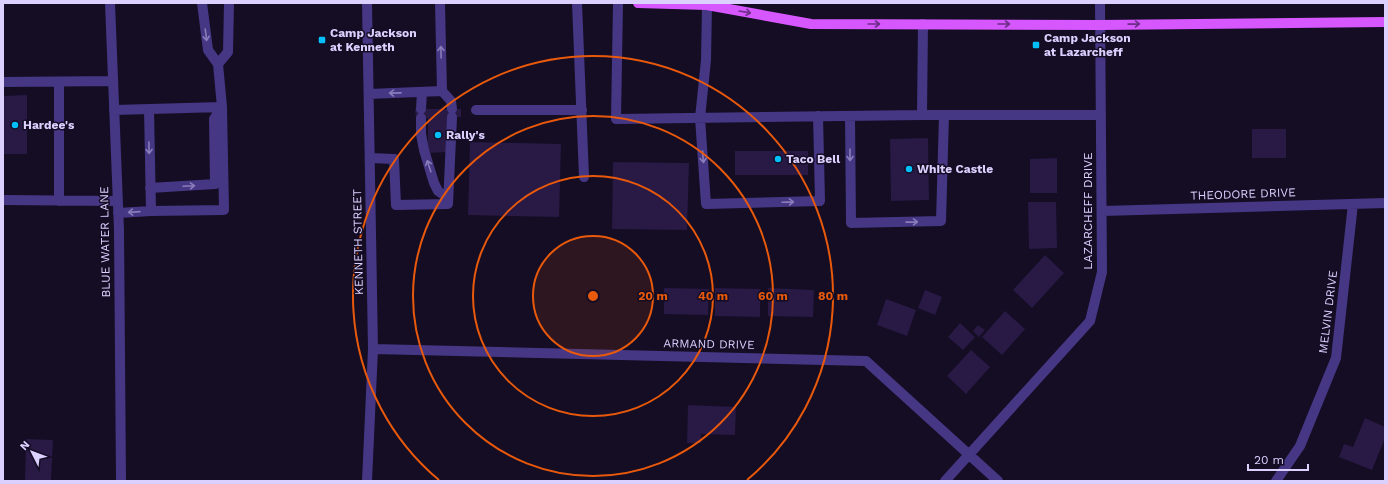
<svg xmlns="http://www.w3.org/2000/svg" width="1388" height="484" viewBox="0 0 1388 484" font-family="'Work Sans',sans-serif">
	<style>
		.building { fill: #281945 }
		.lines { fill: none; stroke-linecap: round; stroke-linejoin: round }
		.minor { stroke: #453784; stroke-width: 10 }
		.major { stroke: #d757ff; stroke-width: 10 }
		.oneway { stroke: #6c2e87 }
		.oneway2 { stroke: #897cbb }
		.ring { fill: none; stroke: #e8590c; stroke-width: 2 }
		.poi-dot { fill: #00bffb; stroke: #140d24; stroke-width: 1.5 }
		.labels { text-anchor: middle; stroke-width: 3; stroke-linejoin: round; paint-order: stroke }
		.poi-label { font-size: 12px; font-weight: bold; fill: #dcd0ff; stroke: #140d24; text-anchor: start }
		.street-label { font-size: 12px; fill: #dcd0ff; stroke: #140d24 }
		.centre { fill: #e8590c; stroke: #140d24; stroke-width: 2 }
		.ring-label { font-size: 12px; text-anchor: middle; font-weight: bold; fill: #e8590c; stroke: #140d24; stroke-width: 3; stroke-linejoin: round; paint-order: stroke }
	</style>
	<rect width="100%" height="100%" fill="#140d24"/>
	<!-- building -->
	<path class="building" d="M27 95V154H3V96Z
		M415 109H461V117H448V152L428 153V118L416 119Z
		M1252 129H1286V158H1252Z
		M928 138 929 200 891 201 890 139Z
		M470 142 561 144 559 217 468 215Z
		M735 151H808V175H735Z
		M1057 158V193H1030V159Z
		M613 162 689 163 687 230 612 229Z
		M1028 202H1056L1057 248 1029 249Z
		M1045 255 1064 273 1032 308 1013 290Z
		M664 288 709 289 708 315 664 314Z
		M715 288 760 289V317L715 316Z
		M768 288 814 290 813 317 768 316Z
		M925 290 942 297 935 315 918 308Z
		M886 299 916 310 907 336 877 325Z
		M1005 311 1025 329 1002 355 982 337Z
		M960 323 975 337 963 350 948 337Z
		M978 325 985 330 979 337 973 331Z
		M971 350 990 367 966 394 947 376Z
		M688 405 736 407 735 435 701 434V443H687Z
		M1365 418 1385 427V438L1372 470 1339 457 1344 444 1353 447Z
		M26 439 53 440 51 481H25Z"/>
	<g class="lines">
		<!-- minor -->
		<path class="minor" d="M110 3 119 230 121 481
			M440 3 442 91 451 101 452 109
			M577 3 584 177
			M618 3 616 119 922 115H1101
			M707 5 706 60 700 118 706 204 820 201 818 116
			M218 64 228 52 229 3
			M3 82 113 81
			M59 82V201
			M369 94 442 91
			M149 109 151 211
			M421 109 422 92
			M114 110 222 107
			M476 110H582
			M922 115 923 24
			M850 116 851 223 941 221 944 115
			M421 118V134L424 150 434 183 438 191 448 198
			M370 158 394 159 396 205 448 204 452 117
			M150 188 215 184 214 119 222 107
			M3 200 117 201
			M1102 211 1385 203
			M118 213 151 211 224 210 222 107 218 64 208 50 202 3
			M373 349 866 361 998 481
			M367 481 373 349 367 3
			M945 481 1090 321 1102 272 1100 3
			M1276 481 1300 446 1336 358 1353 204"/>
		<!-- major -->
		<path class="major" d="M638 3 707 5 811 24 1100 25 1385 22"/>
	</g>
	<!-- one-way arrows -->
	<defs><path id="oneway-shaft" d="M-6 0H5M1.5-3L5.5 0L1.5 3" fill="none" stroke-width="1.6" stroke-linecap="round" stroke-linejoin="round"/></defs>
	<g class="oneway">
		<use href="#oneway-shaft" transform="translate(745 12) rotate(10)"/>
		<use href="#oneway-shaft" transform="translate(874 24)"/>
		<use href="#oneway-shaft" transform="translate(1004 24)"/>
		<use href="#oneway-shaft" transform="translate(1134 24) rotate(-1)"/>
	</g>
	<g class="oneway2">
		<use href="#oneway-shaft" transform="translate(206 35) rotate(83)"/>
		<use href="#oneway-shaft" transform="translate(441 52) rotate(-91)"/>
		<use href="#oneway-shaft" transform="translate(395 93) rotate(179)"/>
		<use href="#oneway-shaft" transform="translate(149 148) rotate(89)"/>
		<use href="#oneway-shaft" transform="translate(850 155) rotate(90)"/>
		<use href="#oneway-shaft" transform="translate(703 157) rotate(86)"/>
		<use href="#oneway-shaft" transform="translate(429 166) rotate(-108)"/>
		<use href="#oneway-shaft" transform="translate(189 186) rotate(-3)"/>
		<use href="#oneway-shaft" transform="translate(788 202) rotate(-2)"/>
		<use href="#oneway-shaft" transform="translate(134 212) rotate(176)"/>
		<use href="#oneway-shaft" transform="translate(912 222) rotate(-1)"/>
	</g>
	<!-- distance rings -->
	<circle cx="593" cy="296" r="60" fill="#e8590c" fill-opacity=".12"/>
	<g class="ring">
		<circle cx="593" cy="296" r="60"/>
		<circle cx="593" cy="296" r="120"/>
		<circle cx="593" cy="296" r="180"/>
		<path d="M439 480A240 240 0 1 1 747 480"/>
	</g>
	<!-- markers -->
	<g class="poi-dot">
		<rect x="318" y="36" width="8" height="8" rx="2"/>
		<rect x="1032" y="41" width="8" height="8" rx="2"/>
		<circle cx="15" cy="125" r="4"/>
		<circle cx="438" cy="135" r="4"/>
		<circle cx="778" cy="159" r="4"/>
		<circle cx="909" cy="169" r="4"/>
	</g>
	<g class="labels">
		<!-- poi labels -->
		<g class="poi-label">
			<text x="330" y="37">Camp Jackson<tspan x="330" dy="14">at Kenneth</tspan></text>
			<text x="1044" y="42">Camp Jackson<tspan x="1044" dy="14">at Lazarcheff</tspan></text>
			<text x="23" y="129">Hardee's</text>
			<text x="446" y="139">Rally's</text>
			<text x="786" y="163">Taco Bell</text>
			<text x="917" y="173">White Castle</text>
		</g>
		<!-- street labels -->
		<g class="street-label">
			<text transform="translate(1243 194) rotate(-2)" y="4">THEODORE DRIVE</text>
			<text transform="translate(1088 211) rotate(-90)" y="4">LAZARCHEFF DRIVE</text>
			<text transform="translate(105 242) rotate(-91)" y="4">BLUE WATER LANE</text>
			<text transform="translate(358 242) rotate(-91)" y="4">KENNETH STREET</text>
			<text transform="translate(1328 312) rotate(-83)" y="4">MELVIN DRIVE</text>
			<text transform="translate(709 344) rotate(1)" y="4">ARMAND DRIVE</text>
		</g>
	</g>
	<circle cx="593" cy="296" r="6" class="centre"/>
	<g class="ring-label">
		<text x="653" y="300">20 m</text>
		<text x="713" y="300">40 m</text>
		<text x="773" y="300">60 m</text>
		<text x="833" y="300">80 m</text>
	</g>
	<!-- border -->
	<rect width="1388" height="484" fill="none" stroke="#dcd0ff" stroke-width="8"/>
	<!-- north arrow -->
	<g transform="translate(32 452) rotate(312)" stroke="#140d24" stroke-width="3" paint-order="stroke">
	<path d="M0-3L7 15L0 10L-7 15Z" fill="#dcd0ff"/>
	<text y="-6" font-size="11" font-weight="bold" text-anchor="middle" fill="#dcd0ff">N</text>
	</g>
	<!-- scale -->
	<path d="M1248 464v6h60v-6" fill="none" stroke="#dcd0ff" stroke-width="2"/>
	<text x="1254" y="464" font-size="12" fill="#dcd0ff" stroke="#140d24" stroke-width="3" paint-order="stroke">20 m</text>
</svg>
